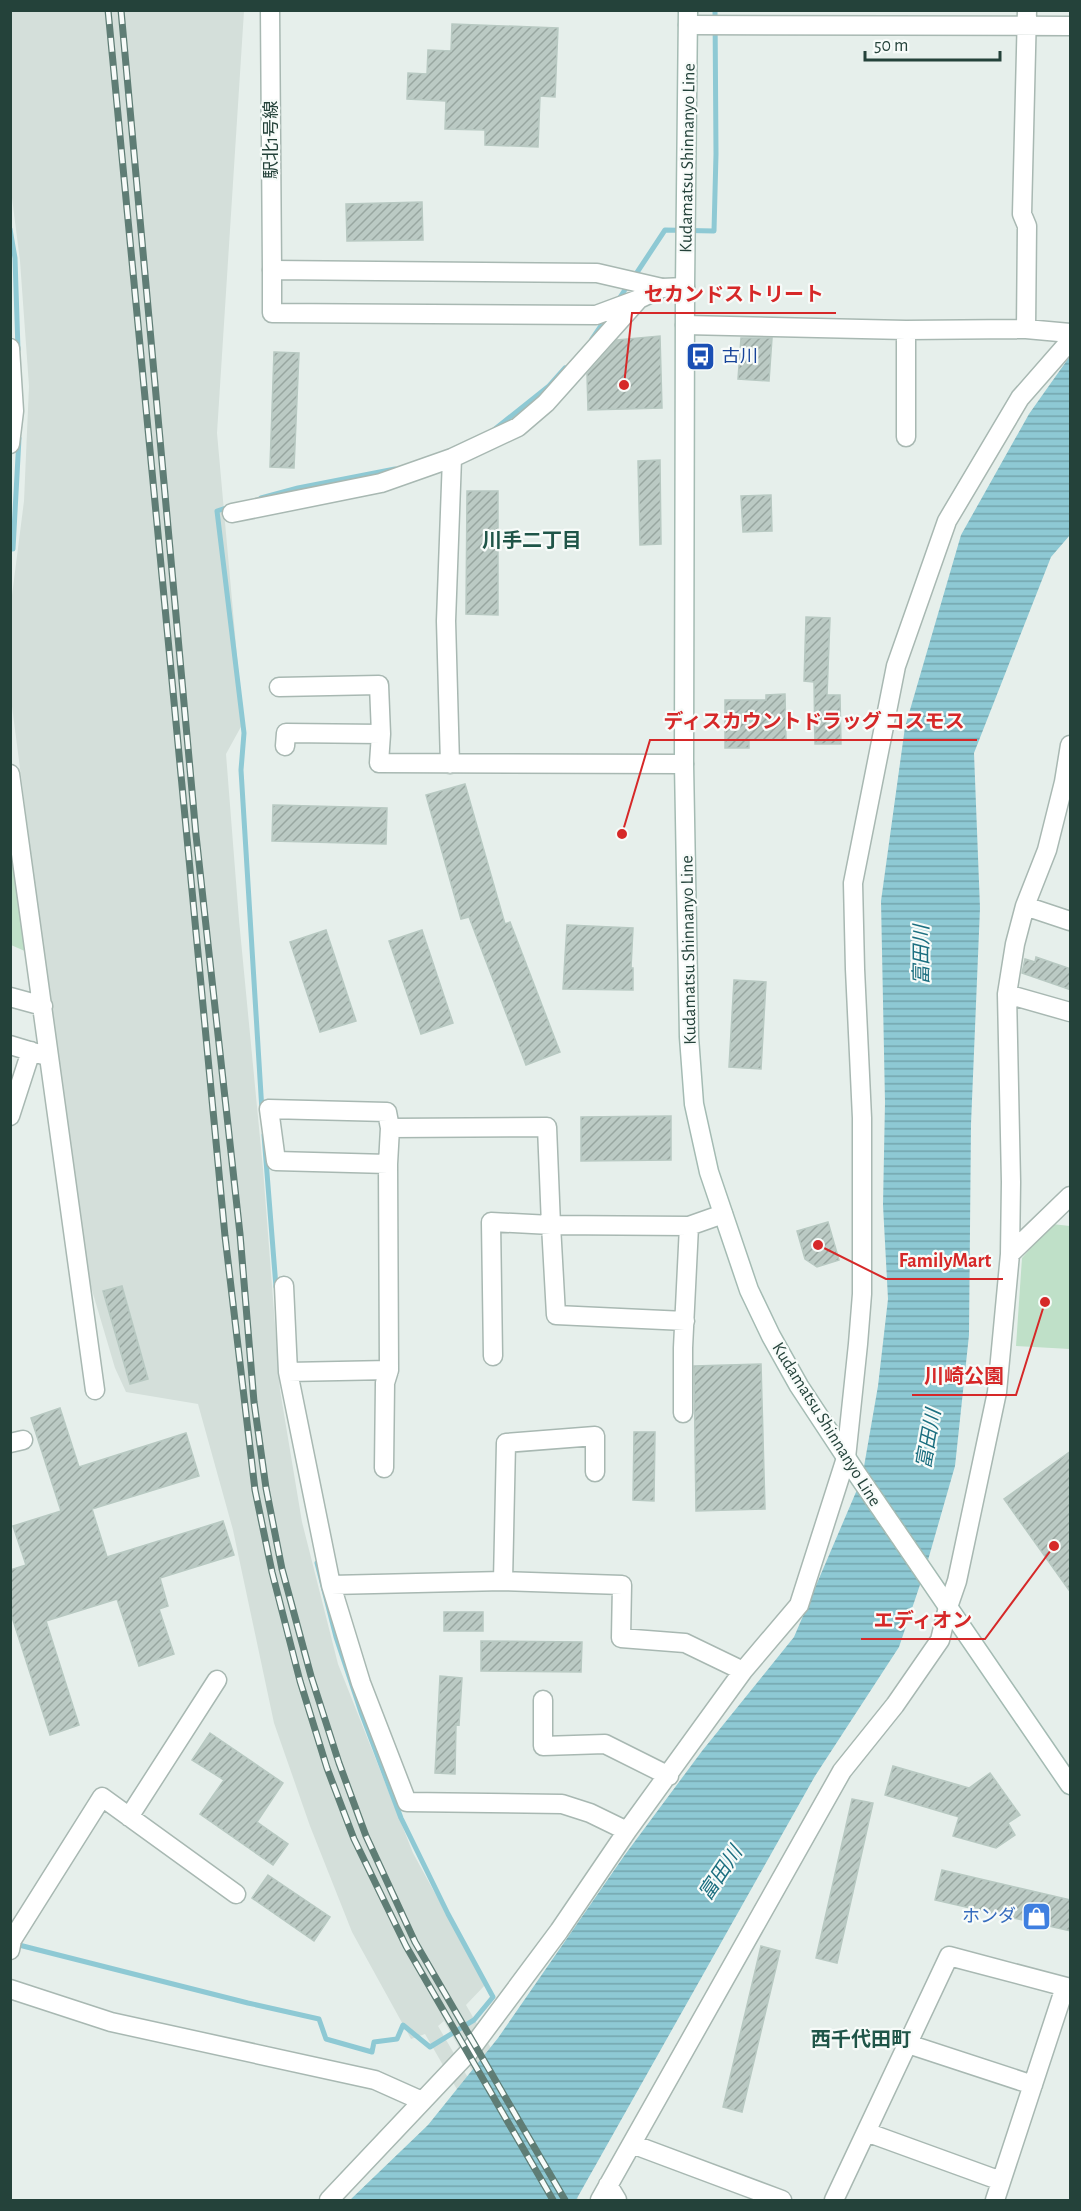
<svg xmlns="http://www.w3.org/2000/svg" width="1081" height="2211" viewBox="0 0 1081 2211" font-family="'Alegreya Sans','Noto Sans JP',sans-serif">
	<style>
		.built { fill: #d4dfda }
		.park { fill: #bfe0c8 }
		.water { fill: url(#water-rules) }
		.lines { fill: none; stroke-linecap: round; stroke-linejoin: round }
		.stream { stroke: #8ec9d4; stroke-width: 5 }
		.building { fill: url(#building-hatch); stroke: #b8c9c2; stroke-width: 1.5 }
		.minor-casing { stroke: #a8b8b2; stroke-width: 21 }
		.tertiary-casing { stroke: #a8b8b2; stroke-width: 21 }
		.secondary-casing { stroke: #a4bbb3; stroke-width: 21 }
		.minor { stroke: #fff; stroke-width: 18 }
		.tertiary { stroke: #fff; stroke-width: 18 }
		.secondary { stroke: #fff; stroke-width: 18 }
		.rail-casing { stroke: #5f7d75; stroke-width: 7 }
		.rail { stroke: #f7fbf9; stroke-width: 4.5; stroke-dasharray: 14; stroke-linecap: butt }
		.labels { text-anchor: middle; stroke-width: 4.5; stroke-linejoin: round; paint-order: stroke }
		.street-label { font-size: 18px; fill: #24423a; stroke: #f7fbf9 }
		.transit-label { font-size: 18px; fill: #164399; stroke: #f7fbf9; text-anchor: start }
		.shop-label { font-size: 18px; fill: #366cbe; stroke: #f7fbf9; text-anchor: end }
		.neighbourhood-label { font-size: 20px; font-weight: bold; fill: #1f5548; stroke: #f7fbf9 }
		.water-label { font-size: 20px; font-style: italic; fill: #1c6f80; stroke: #f7fbf9 }
		.leader { fill: none; stroke: #d62828; stroke-width: 2 }
		.callout-dot { fill: #d62828; stroke: #f7fbf9; stroke-width: 2 }
		.callout-label { font-size: 20px; text-anchor: middle; font-weight: bold; fill: #d62828; stroke: #f7fbf9; stroke-width: 4.5; stroke-linejoin: round; paint-order: stroke }
	</style>
	<defs>
		<pattern id="water-rules" width="6" height="5" patternUnits="userSpaceOnUse" patternTransform="scale(1.5)"><rect width="6" height="5" fill="#8ec9d4"/><path d="M0 2.5h6" fill="none" stroke="#74a5ad"/></pattern>
		<pattern id="building-hatch" width="6" height="6" patternUnits="userSpaceOnUse" patternTransform="scale(1.5)"><rect width="6" height="6" fill="#bbcac4"/><path d="M-1 1l2-2M0 6l6-6M5 7l2-2" fill="none" stroke="#98a6a0"/></pattern>
	</defs>
	<rect width="100%" height="100%" fill="#e6efeb"/>
	<!-- built -->
	<path class="built" d="M10 11H244L217 433 243 723 226 754 239 920 263 1169 280 1390 302 1522 338 1664 413 1853 485 1985 466 2005 579 2200H545L444 2021 438 2026 539 2200H521L425 2034 411 2039 352 1932 310 1826 274 1723 233 1530 198 1404 126 1392 115 1368 84 1263 10 691V611L24 501 29 386 20 261 10 182Z"/>
	<!-- park -->
	<path class="park" d="M10 818 27 952 11 945Z
		M1052 1224 1070 1226V1349L1016 1346 1022 1258Z"/>
	<!-- water -->
	<path class="water" d="M1070 356V535L1051 557 974 753 980 908 971 1124 969 1335 955 1466 926 1567 899 1647 815 1776 576 2200H350L428 2125 498 2038 624 1856 702 1751 794 1637 862 1478 878 1386 888 1299 883 1205 885 1102 881 901 905 727 961 535 1029 414Z"/>
	<g class="lines">
		<!-- stream -->
		<path class="stream" d="M10 229 15 258 18 350
			M634 277 665 230 714 231 716 154 715 10
			M617 302 628 285
			M592 339 607 317
			M495 429 549 386 565 368
			M261 498 298 488 395 469
			M229 507 217 511 244 733 241 770 262 1111
			M10 549H13L19 438
			M264 1135 276 1287
			M15 1944 248 2003 319 2019 326 2039 372 2052 374 2042 397 2039 403 2025 430 2047 474 2020 493 1997 448 1914 401 1818 361 1712 336 1637 317 1563"/>
	</g>
	<!-- building -->
	<path class="building" d="M452 24 558 28 555 97 540 96 538 147 485 145V130L445 129 446 101 407 99 408 73 427 74 428 50 451 51Z
		M422 202 423 240 347 241 346 204Z
		M660 336 662 408 588 410 587 374 617 340Z
		M741 338H772L769 381 738 379Z
		M274 352 299 353 294 468 270 467Z
		M660 460 661 544 640 545 638 461Z
		M467 491H498V615L466 614Z
		M771 495 772 531 743 532 741 496Z
		M806 617 830 618 827 695H840L841 744H815L814 682 804 681Z
		M785 694 786 740H749V748H725V700H766V695Z
		M465 784 505 924 510 922 560 1052 526 1065 469 917 461 919 426 795Z
		M273 805 387 808 386 844 272 841Z
		M567 925 633 928 631 968H633V990L563 989Z
		M326 930 356 1021 320 1032 290 942Z
		M422 930 453 1023 421 1034 389 941Z
		M1036 957 1071 969V990L1022 973 1025 959 1035 962Z
		M734 980 766 982 761 1069 729 1067Z
		M671 1116V1160L581 1161V1117Z
		M828 1222 839 1260 817 1267 805 1259 797 1231Z
		M122 1286 148 1379 130 1384 103 1291Z
		M761 1364 765 1509 696 1511 694 1366Z
		M60 1408 79 1467 186 1433 199 1476 92 1509 107 1557 223 1521 234 1555 160 1578 168 1606 159 1609 174 1654 139 1666 117 1599 46 1621 79 1725 50 1735 10 1611V1570L26 1565 13 1526 61 1511 31 1418Z
		M634 1432H655L654 1501 633 1500Z
		M1071 1451V1593L1004 1499Z
		M444 1612H483V1631H444Z
		M481 1641 582 1642 581 1672 481 1671Z
		M440 1676 462 1678 459 1725 456 1724 455 1774 435 1773Z
		M210 1733 283 1783 257 1822 288 1844 273 1865 200 1814 224 1780 192 1760Z
		M893 1766 969 1788 990 1773 1020 1815 1008 1823 1015 1835 996 1848 953 1836 959 1817 885 1795Z
		M852 1799 873 1803 837 1963 816 1958Z
		M942 1870 1071 1900V1931L935 1900Z
		M268 1875 330 1917 314 1941 252 1898Z
		M761 1946 780 1951 742 2112 723 2107Z"/>
	<g class="lines">
		<defs>
			<path id="minor" d="M688 25 1070 26
				M272 270 597 273 662 288 639 299 596 315 272 313Z
				M685 325 906 330 1026 329 1070 333
				M1026 329 1027 226 1022 214 1027 10
				M10 348 14 411 10 444
				M906 437V330
				M232 513 381 483 452 458 518 427 546 403 638 300
				M279 687 379 685 381 734 379 763 684 764
				M285 746 286 733 381 734
				M450 764 446 621 452 458
				M10 774 95 1390
				M1025 906 1070 921
				M1007 994 1070 1012
				M10 997 43 1006
				M10 1045 43 1055
				M10 1116 31 1051
				M390 1128 547 1127 551 1225 689 1226 723 1214
				M388 1164 276 1161 269 1109 387 1112 390 1128 388 1164 389 1370 288 1372 331 1585 361 1683 407 1802 562 1804 590 1813 627 1831
				M1010 1254 1070 1196
				M284 1286 288 1372
				M493 1356 491 1222 551 1225 556 1315 685 1321
				M683 1413V1348L689 1226
				M10 1443 23 1440
				M384 1468 385 1383 389 1370
				M503 1581 506 1443 595 1436V1472
				M331 1585 503 1581 622 1585 621 1638 685 1643 743 1671
				M543 1700V1746L605 1744 669 1776
				M129 1817 217 1680
				M10 1950 12 1940 102 1797 236 1894
				M10 1989 111 2022 375 2080 422 2101
				M908 2044 1033 2085
				M866 2132 1001 2181
				M632 2144 782 2200
				M608 2185 617 2200
				M329 2200 468 2053 559 1931 627 1831 743 1671 799 1605 846 1458 858 1344 862 1294V1118L855 969 853 883 896 666 947 521 1020 398 1070 341
				M600 2200 842 1771 895 1705 940 1640 948 1607 957 1581 997 1392 1010 1254 1011 1182 1007 994 1015 944 1025 906 1047 850 1064 782 1070 745
				M834 2200 949 1956 1070 1988
				M995 2200 1065 1987"/>
			<path id="tertiary" d="M270 10 272 270
				M662 288 685 287"/>
			<path id="secondary" d="M688 10 685 287 684 764 689 1037 694 1104 709 1172 749 1290 771 1336 799 1386 857 1474 1070 1785"/>
		</defs>
		<!-- minor casing -->
		<use href="#minor" class="minor-casing"/>
		<!-- tertiary casing -->
		<use href="#tertiary" class="tertiary-casing"/>
		<!-- secondary casing -->
		<use href="#secondary" class="secondary-casing"/>
		<!-- minor -->
		<use href="#minor" class="minor"/>
		<!-- tertiary -->
		<use href="#tertiary" class="tertiary"/>
		<!-- secondary -->
		<use href="#secondary" class="secondary"/>
		<defs>
			<path id="rail" d="M108 10 225 1236 255 1490 272 1572 300 1681 327 1768 354 1839 406 1946 553 2200
				M121 10 196 835 240 1234 254 1402 266 1488 282 1569 311 1676 339 1763 366 1836 415 1942 565 2200"/>
		</defs>
		<!-- rail casing -->
		<use href="#rail" class="rail-casing"/>
		<!-- rail -->
		<use href="#rail" class="rail"/>
	</g>
	<!-- icons -->
	<defs>
		<symbol id="bus-square" viewBox="-11 -11 22 22"><rect x="-9" y="-9" width="18" height="18" rx="4" fill="#1a4fb4" stroke="#f7fbf9"/><path d="M-5-6H5V4H4V6H2V4H-2V6H-4V4H-5ZM-3.5-4V0h7V-4ZM-3.5 1.2v1.5H-2V1.2ZM2 1.2v1.5H3.5V1.2Z" fill="#fff"/></symbol>
		<symbol id="shop-square" viewBox="-11 -11 22 22"><rect x="-9" y="-9" width="18" height="18" rx="4" fill="#3f7fe0" stroke="#f7fbf9"/><path d="M-5-2.5h2.3a2.7 3.5 0 0 1 5.4 0H5L5.5 6h-11ZM-1.5-2.5h3a1.5 2.3 0 0 0-3 0Z" fill="#fff"/></symbol>
	</defs>
	<g fill-rule="evenodd">
		<use href="#bus-square" x="684" y="340" width="33" height="33"/>
		<use href="#shop-square" x="1020" y="1900" width="33" height="33"/>
	</g>
	<g class="labels">
		<!-- street labels -->
		<g class="street-label">
			<text transform="translate(271 140) rotate(-90)" y="6">駅北1号線</text>
			<text transform="translate(687 158) rotate(-89)" y="6">Kudamatsu Shinnanyo Line</text>
			<text transform="translate(688 950) rotate(-91)" y="6">Kudamatsu Shinnanyo Line</text>
			<text transform="translate(827 1424) rotate(58)" y="6">Kudamatsu Shinnanyo Line</text>
		</g>
		<!-- transit labels -->
		<g class="transit-label">
			<text x="722" y="362">古川</text>
		</g>
		<!-- shop labels -->
		<g class="shop-label">
			<text x="1016" y="1922">ホンダ</text>
		</g>
		<!-- neighbourhood labels -->
		<g class="neighbourhood-label">
			<text x="532" y="547">川手二丁目</text>
			<text x="861" y="2046">西千代田町</text>
		</g>
		<!-- water labels -->
		<g class="water-label">
			<text transform="translate(921 955) rotate(-90)" y="7">富田川</text>
			<text transform="translate(928 1439) rotate(-80)" y="7">富田川</text>
			<text transform="translate(720 1873) rotate(-56)" y="7">富田川</text>
		</g>
	</g>
	<!-- callouts -->
	<path class="leader" d="M624 385L632 313H836M622 834L650 740H977M818 1245L886 1279H1003M1045 1302L1016 1395H912M1054 1546L985 1639H861"/>
	<g class="callout-dot">
		<circle cx="624" cy="385" r="6"/>
		<circle cx="622" cy="834" r="6"/>
		<circle cx="818" cy="1245" r="6"/>
		<circle cx="1045" cy="1302" r="6"/>
		<circle cx="1054" cy="1546" r="6"/>
	</g>
	<g class="callout-label">
		<text x="734" y="301">セカンドストリート</text>
		<text x="814" y="728">ディスカウントドラッグ コスモス</text>
		<text x="945" y="1267">FamilyMart</text>
		<text x="964" y="1383">川崎公園</text>
		<text x="923" y="1627">エディオン</text>
	</g>
	<!-- border -->
	<rect width="1081" height="2211" fill="none" stroke="#24423a" stroke-width="24"/>
	<!-- scale -->
	<path d="M865 51v9h135v-9" fill="none" stroke="#24423a" stroke-width="3"/>
	<text x="874" y="51" font-size="18" fill="#24423a" stroke="#f7fbf9" stroke-width="4.5" paint-order="stroke">50 m</text>
</svg>
